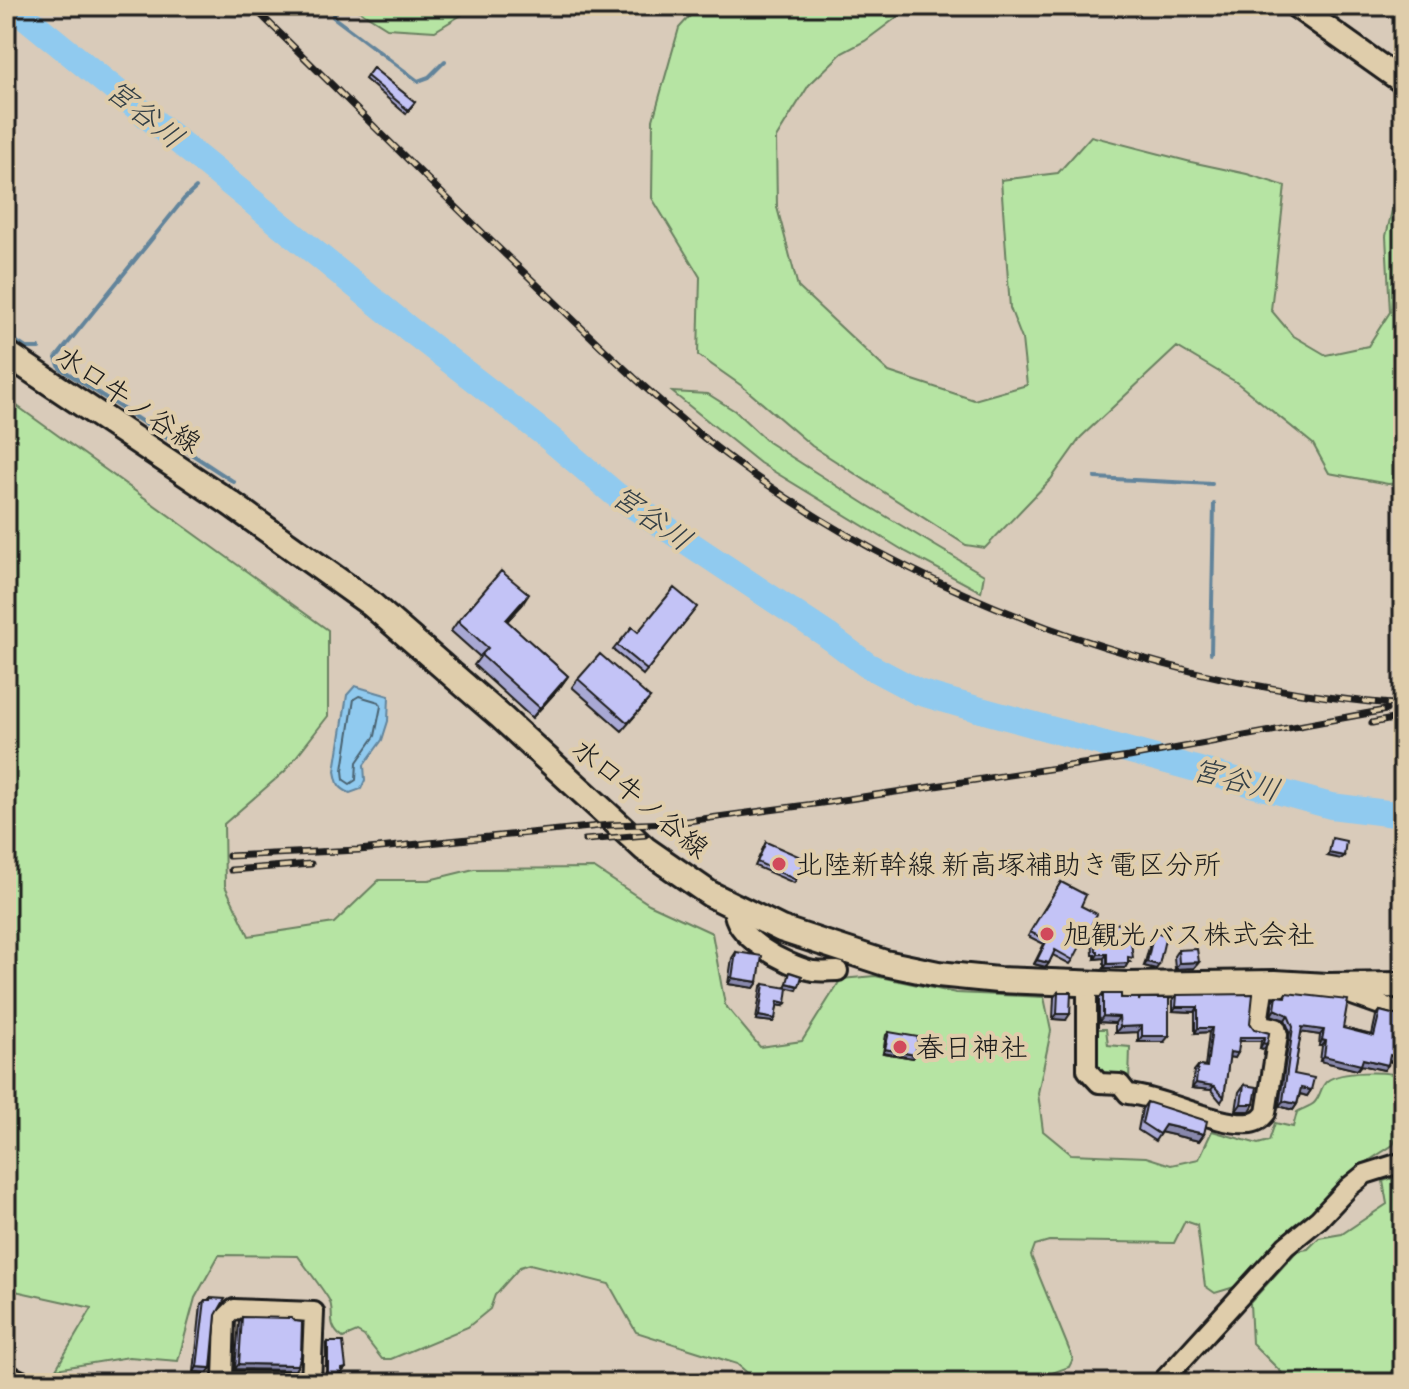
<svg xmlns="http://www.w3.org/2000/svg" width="1409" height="1389" viewBox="0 0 1409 1389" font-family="Itim,'Klee One',sans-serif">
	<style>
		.green { fill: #b6e4a3; stroke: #698060; stroke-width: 2 }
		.water { fill: #90caef; stroke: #62849b; stroke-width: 2 }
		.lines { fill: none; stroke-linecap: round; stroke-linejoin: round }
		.shore { stroke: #4a6270; stroke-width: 2 }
		.stream { stroke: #62849b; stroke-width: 4 }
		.river { stroke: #90caef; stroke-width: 26 }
		.minor-casing { stroke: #1c1c1c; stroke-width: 24 }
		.tertiary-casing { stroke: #1c1c1c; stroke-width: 28 }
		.secondary-casing { stroke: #1c1c1c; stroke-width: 30 }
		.minor { stroke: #dfcdab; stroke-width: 18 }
		.tertiary { stroke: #dfcdab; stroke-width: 22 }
		.secondary { stroke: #dfcdab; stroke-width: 24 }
		.rail-casing { stroke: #1c1c1c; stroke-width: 7 }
		.rail { stroke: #dfcdab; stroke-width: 4; stroke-dasharray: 12; stroke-linecap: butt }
		.wall { fill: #a8a8d4; stroke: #1c1c1c; stroke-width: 2 }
		.shaded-wall { fill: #8888ac; stroke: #1c1c1c; stroke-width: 2 }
		.building { fill: #c3c3f6; stroke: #1c1c1c; stroke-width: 2 }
		.poi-dot { fill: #d1495b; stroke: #dfcdab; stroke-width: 3 }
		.labels { text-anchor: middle; stroke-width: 8; stroke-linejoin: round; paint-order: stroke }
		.street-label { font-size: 28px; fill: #1c1c1c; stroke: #dfcdab }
		.poi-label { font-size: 28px; fill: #1c1c1c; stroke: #dfcdab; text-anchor: start }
		.water-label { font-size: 30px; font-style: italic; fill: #333f46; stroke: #dfcdab }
	</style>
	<rect width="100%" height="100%" fill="#d9cbba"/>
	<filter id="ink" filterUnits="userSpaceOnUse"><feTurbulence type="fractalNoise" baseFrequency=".0125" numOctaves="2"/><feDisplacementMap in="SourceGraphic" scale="16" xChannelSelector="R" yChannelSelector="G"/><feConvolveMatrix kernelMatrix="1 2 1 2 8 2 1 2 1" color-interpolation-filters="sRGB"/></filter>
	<g filter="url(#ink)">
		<!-- green -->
		<path class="green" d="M352 6H476L435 31 387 28Z
			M699 6H912L865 41 842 53 809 85 776 138 777 207 798 287 889 372 974 400 1027 385 1022 339 1010 308 1001 180 1058 173 1091 136 1191 162 1247 174 1285 186 1271 310 1292 335 1326 355 1368 346 1390 312 1386 236 1403 163V483L1388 484 1329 473 1313 444 1236 382 1177 347 1081 437 1051 479 985 548 966 545 812 446 742 386 698 355 700 277 652 198 653 120 679 28Z
			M672 392 708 394 735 411 768 442 867 505 984 575 981 592 906 552 760 463Z
			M6 398 328 630V716L285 771 224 824 225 886 249 936 334 923 379 880H429L474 869 594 868 649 904 712 933 725 1005 760 1047 802 1041 841 979 875 976 956 993 1044 997 1051 1031 1038 1093 1043 1131 1071 1154 1146 1157 1171 1165 1199 1159 1212 1131 1258 1144 1269 1141 1275 1123 1293 1127 1297 1112C1302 1109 1311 1106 1314 1103 1321 1096 1320 1087 1327 1081 1340 1071 1388 1070 1403 1077V1124L1393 1145 1359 1167 1241 1285 1215 1293 1205 1286 1197 1225 1185 1221 1174 1243 1049 1241 1035 1245 1031 1256 1073 1359 1069 1367 1041 1377 1000 1383H759L737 1364 636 1332 609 1284 530 1264 520 1267 495 1295 490 1309 468 1327 391 1359H382L364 1336 357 1332 343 1338C324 1324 337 1311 328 1298 319 1284 308 1270 298 1256L219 1255 195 1298 178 1361 129 1357 56 1369 92 1308 6 1289Z
			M1091 1029H1106L1108 1045 1130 1047 1129 1082 1100 1079 1090 1069Z
			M1403 1175V1383H1288L1281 1372 1252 1343 1250 1303 1297 1251 1308 1249 1319 1238 1342 1234 1387 1204 1383 1181Z"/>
		<!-- water -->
		<path class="water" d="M355 686 389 696 388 721 382 740 364 765 365 780 361 789 350 793C338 788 337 783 335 771L347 695Z"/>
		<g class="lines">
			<!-- shore -->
			<path class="shore" d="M359 696 379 702 381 706 375 736 357 762 356 780 350 784 344 780 343 770 354 699Z"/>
			<!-- stream -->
			<path class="stream" d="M338 6 333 17 418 81 429 77 445 61
				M196 188 184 199 56 358 60 368 234 482
				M6 335 26 348H39
				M1095 478 1212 484
				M1211 653 1214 504"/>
			<!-- river -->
			<path class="river" d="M12 6 409 329 547 436 615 494 827 635 867 665 918 692 959 704 1331 806 1403 815"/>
			<defs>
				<path id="minor" d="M734 906C729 935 787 966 813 971 821 972 830 971 838 971
					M1087 984V1070L1099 1083 1120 1084 1128 1094C1163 1097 1220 1127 1250 1123 1258 1122 1261 1119 1266 1113L1278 1035 1276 1028 1258 1024 1264 983
					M1338 990 1403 1013
					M310 1382 228 1381 223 1377 225 1318 234 1309 314 1312 311 1383
					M1161 1383 1286 1246 1319 1219 1349 1187 1365 1174 1403 1162"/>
				<path id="tertiary" d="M1296 6 1403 82
					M6 1376 21 1383"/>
				<path id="secondary" d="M6 353 230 503 371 604 500 716 645 849 710 894 781 929 885 963 938 974 998 980 1127 985 1275 983 1327 986 1403 985"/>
			</defs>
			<!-- minor casing -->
			<use href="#minor" class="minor-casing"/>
			<!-- tertiary casing -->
			<use href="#tertiary" class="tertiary-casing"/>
			<!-- secondary casing -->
			<use href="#secondary" class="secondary-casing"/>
			<!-- minor -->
			<use href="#minor" class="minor"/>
			<!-- tertiary -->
			<use href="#tertiary" class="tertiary"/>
			<!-- secondary -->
			<use href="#secondary" class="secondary"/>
			<defs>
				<path id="rail" d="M252 6C338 90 423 176 510 259 581 326 648 396 726 455 917 599 1166 687 1403 705
					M1372 723 1403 717
					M585 840 645 835
					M229 856 359 850 610 825 673 823 829 802 1129 757 1386 710
					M231 870 311 864"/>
			</defs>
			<!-- rail casing -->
			<use href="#rail" class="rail-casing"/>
			<!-- rail -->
			<use href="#rail" class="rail"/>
		</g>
		<!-- wall -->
		<path class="wall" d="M373 68 415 102 406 114 365 79Z
			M522 605 507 621 568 676 560 687 532 718 474 665 480 657 451 631 458 621Z
			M697 607 643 675 613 650 617 645Z
			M578 679 650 698 622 731 572 687Z
			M766 842 796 880 794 883 755 866Z
			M1061 882 1081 906 1073 960 1070 964 1053 955 1046 967 1034 964 1044 944 1028 936Z
			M1095 926 1130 962H1128L1125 968H1104V958L1095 959V955H1093L1092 930Z
			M1154 932 1156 969 1144 966 1152 936Z
			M1178 950 1199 962 1194 968 1175 969 1174 956Z
			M736 952 758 982 754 988 728 984 732 958Z
			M764 984 783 1006 777 1005 773 1022 756 1020 761 987Z
			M1058 992 1066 1020 1053 1019 1054 997Z
			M1286 993 1343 1028 1372 1035 1376 1016 1380 1011 1403 1017V1066L1389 1061 1384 1070 1361 1065 1357 1070 1320 1061 1322 1046H1319L1320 1035 1301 1032 1294 1074 1311 1090 1307 1096 1300 1094 1297 1104 1293 1110 1279 1106 1290 1032 1285 1020 1271 1015 1273 1001 1277 996 1283 997Z
			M1103 994 1121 998 1164 1042H1138V1032L1115 1033V1023L1099 1022V999Z
			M1177 995 1250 1023 1254 1029 1269 1033 1264 1049 1260 1048 1261 1041H1240L1235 1058 1229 1057 1224 1097 1221 1102 1211 1090 1192 1088 1194 1071 1198 1066 1205 1067 1209 1032 1195 1033V1012L1173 1011V1000Z
			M889 1032 915 1055 913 1058 883 1053 886 1035Z
			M1244 1085 1250 1111H1236L1239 1092Z
			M1147 1102 1204 1134 1199 1141 1161 1132 1155 1141 1138 1130 1142 1109Z
			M210 1298 216 1315 211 1368 207 1373 194 1372 201 1305 205 1300H208Z
			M242 1317 298 1365 295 1370 235 1369 239 1322Z
			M328 1342 346 1368 342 1372 340 1377H326V1345Z"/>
		<!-- shaded-wall -->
		<path class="shaded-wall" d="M529 594 522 605 499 630 506 620Z
			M568 676 560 687 532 718 540 708Z
			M1329 853 1344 856 1341 859 1327 856Z
			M1098 954H1107L1104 958 1095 959Z
			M1037 960 1049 963 1046 967 1034 964Z
			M1147 962 1159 965 1156 969 1144 966Z
			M1199 962 1194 968 1175 969 1179 963Z
			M1128 963 1125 968H1104L1107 964Z
			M732 978 758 982 754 988 728 984Z
			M787 983 799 986 797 990 785 987Z
			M778 1001 786 1003 783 1006 775 1005Z
			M1176 1007H1198L1195 1012 1173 1011Z
			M1275 1009 1288 1015 1285 1020 1271 1015Z
			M1057 1014H1070L1066 1020 1053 1019Z
			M759 1016 775 1019 773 1022 756 1020Z
			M1103 1016 1119 1017 1115 1023 1099 1022Z
			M1142 1026 1138 1032 1115 1033 1120 1027Z
			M1302 1027 1324 1030 1320 1035 1299 1032Z
			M1198 1028H1212L1209 1032 1195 1033Z
			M1142 1036H1169L1164 1042H1138Z
			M1240 1037H1265L1261 1041H1237Z
			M1322 1040 1326 1041 1322 1046H1319Z
			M1263 1043 1267 1044 1264 1049 1260 1048Z
			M885 1049 915 1055 913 1058 883 1053Z
			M1230 1052 1238 1053 1235 1058 1227 1057Z
			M1390 1055 1403 1059V1066L1387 1060Z
			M1324 1056 1363 1059 1388 1065 1384 1070 1361 1065 1357 1070 1320 1061Z
			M1196 1083 1214 1086 1211 1090 1192 1088Z
			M1301 1088 1311 1090 1307 1096 1297 1093Z
			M1283 1101 1297 1104 1293 1110 1279 1106Z
			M1241 1104H1254L1250 1111H1236Z
			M1165 1125 1204 1134 1199 1141 1160 1132Z
			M239 1364 298 1365 295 1370 235 1369Z
			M197 1367 211 1368 207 1373 194 1372Z
			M328 1374H342L340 1377H326Z"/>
		<!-- building -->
		<path class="building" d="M373 68 415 102 408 110 367 76Z
			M501 571 529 594 506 620 568 676 540 708 481 655 488 648 458 621Z
			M674 588 697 607 647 670 617 645 632 627 638 632Z
			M600 654 650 698 628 723 578 679Z
			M1332 838 1346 841 1344 856 1329 853Z
			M766 842 805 859 796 880 757 862Z
			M1061 882 1086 895 1081 906 1097 914 1073 960 1055 950 1049 963 1037 960 1047 940 1030 932Z
			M1124 923 1125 932 1128 931 1131 942 1133 958 1128 957V963L1107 964V954H1098V951H1096L1095 926Z
			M1154 932 1166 935 1159 965 1147 962Z
			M1197 949 1199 962 1179 963 1178 950Z
			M736 952 762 956 758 982 732 978Z
			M790 972 802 976 799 986 787 983Z
			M764 984 788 988 786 1003 778 1001 775 1019 759 1016Z
			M1058 992H1071L1070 1014H1057Z
			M1286 993 1348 1000 1343 1028 1374 1036 1380 1011 1403 1017V1059L1390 1055 1388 1065 1363 1059 1361 1065 1324 1056 1326 1041 1322 1040 1324 1030 1302 1027 1294 1074 1314 1078 1311 1090 1301 1088 1297 1104 1283 1101 1293 1027 1288 1015 1275 1009 1277 996 1285 997Z
			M1103 994H1121V998H1139V1001L1140 998H1169V1036H1142V1026L1120 1027 1119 1017 1103 1016Z
			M1253 994 1250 1023 1254 1029 1269 1033 1267 1044 1263 1043 1265 1037H1240L1238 1053 1230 1052 1224 1097 1214 1086 1196 1083 1198 1066 1207 1067 1212 1028H1198V1007H1176L1177 995Z
			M889 1032 918 1037 915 1055 885 1049Z
			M1244 1085 1257 1087 1254 1104H1241Z
			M1147 1102 1207 1121 1204 1134 1165 1125 1159 1134 1142 1123Z
			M210 1298 225 1299 216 1315 211 1368 197 1367 205 1300H210Z
			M242 1317 291 1318 294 1321 302 1322 301 1355 298 1365 239 1364Z
			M328 1342H343L346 1368 342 1369V1374H328Z"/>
	</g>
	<!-- markers -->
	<g class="poi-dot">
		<circle cx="779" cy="864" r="8"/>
		<circle cx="1047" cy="934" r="8"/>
		<circle cx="900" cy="1047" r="8"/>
	</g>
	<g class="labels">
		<!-- street labels -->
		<g class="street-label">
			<text transform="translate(129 399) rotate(34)" y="10">水口牛ノ谷線</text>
			<text transform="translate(641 798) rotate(40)" y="10">水口牛ノ谷線</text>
		</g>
		<!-- poi labels -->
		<g class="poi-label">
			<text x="795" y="874">北陸新幹線 新高塚補助き電区分所</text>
			<text x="1063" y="944">旭観光バス株式会社</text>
			<text x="916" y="1057">春日神社</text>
		</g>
		<!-- water labels -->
		<g class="water-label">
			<text transform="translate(145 114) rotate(39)" y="10">宮谷川</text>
			<text transform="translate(652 518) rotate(35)" y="10">宮谷川</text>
			<text transform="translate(1236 780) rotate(15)" y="10">宮谷川</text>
		</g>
	</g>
	<!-- margin -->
	<rect width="1409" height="1389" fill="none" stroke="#dfcdab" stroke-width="32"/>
	<rect x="16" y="16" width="1377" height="1357" fill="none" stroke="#1c1c1c" stroke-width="3" filter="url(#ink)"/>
</svg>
